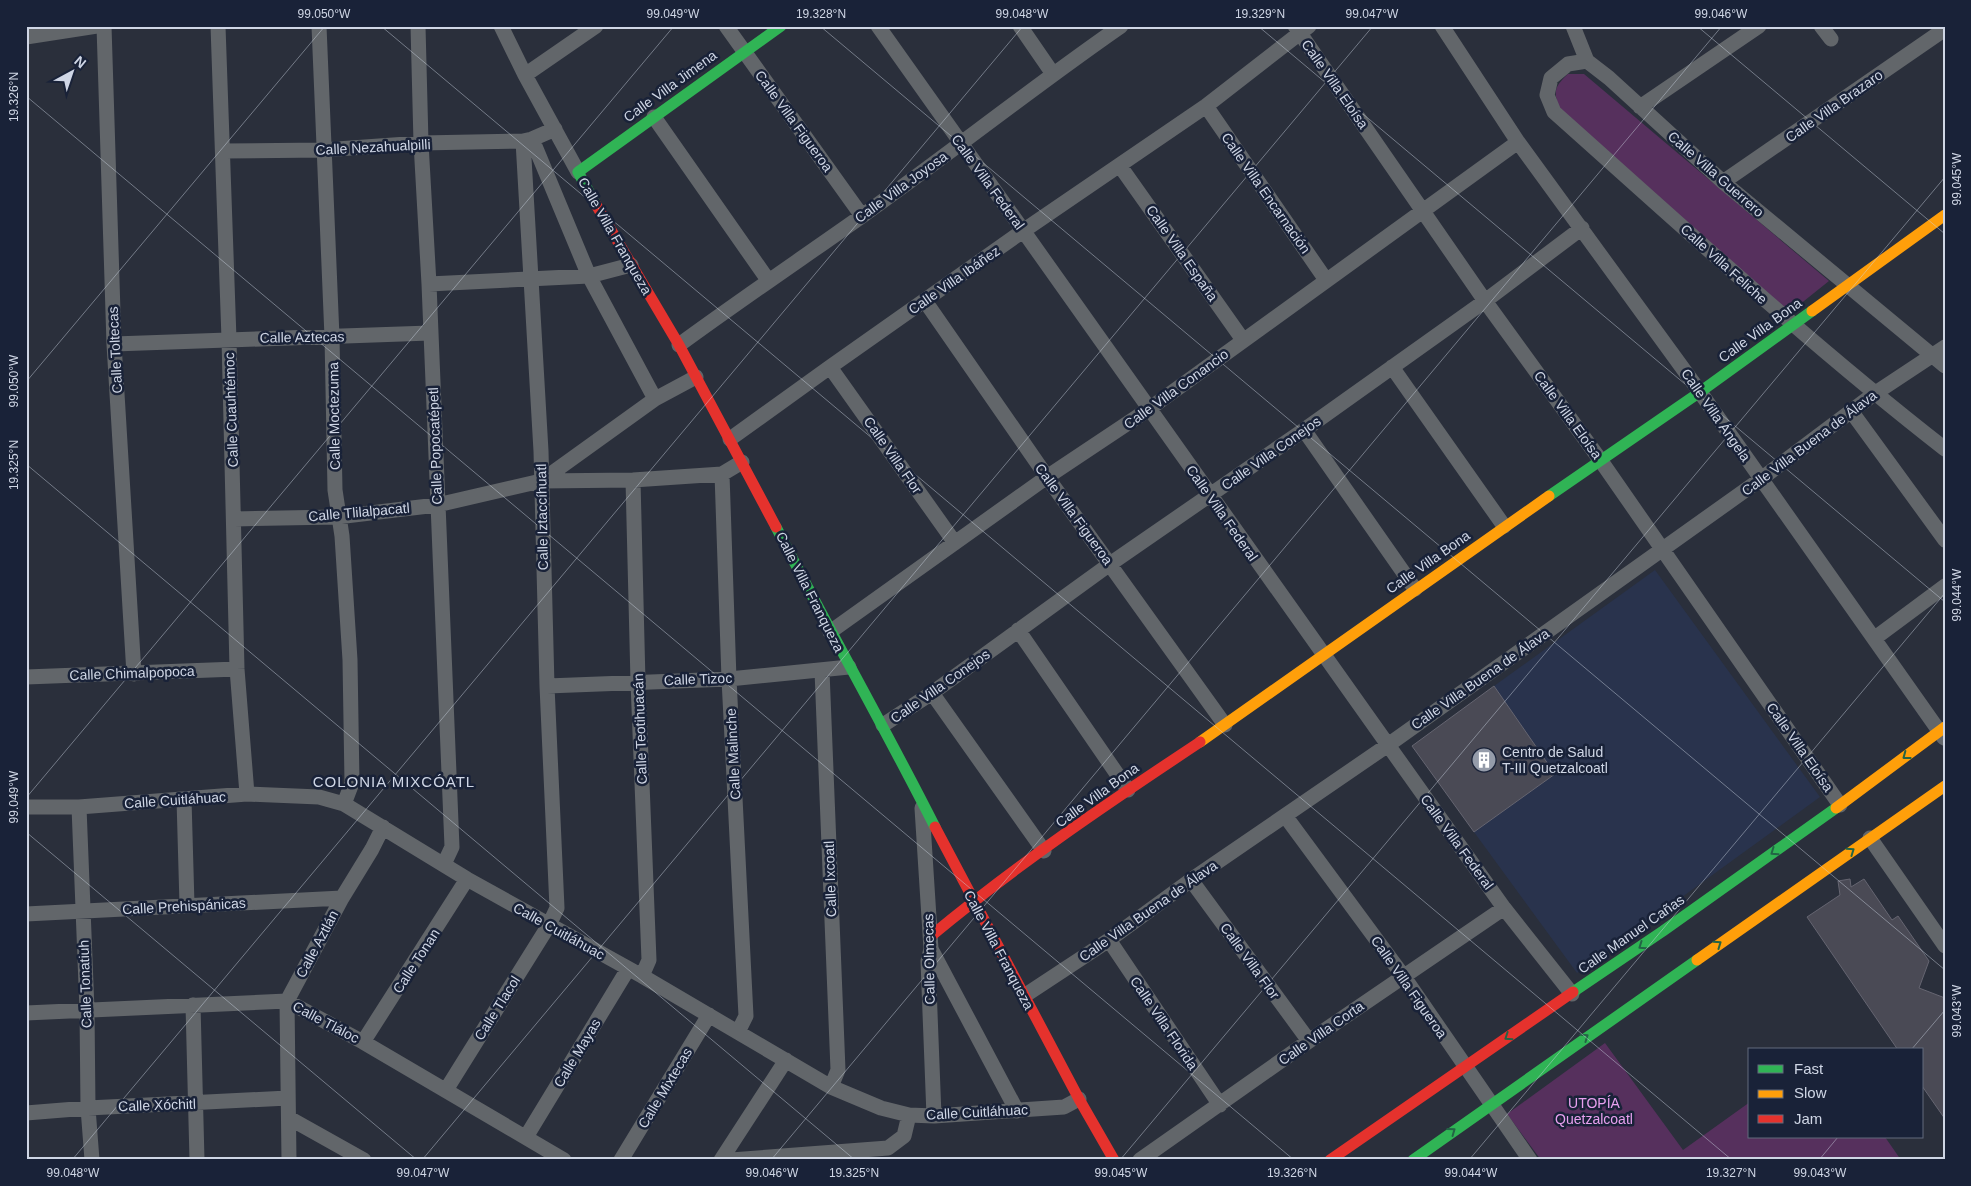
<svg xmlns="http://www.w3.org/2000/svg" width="1971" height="1186" viewBox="0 0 1971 1186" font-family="Arial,sans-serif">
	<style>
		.built { fill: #29334d }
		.green { fill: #56305d }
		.building { fill: #4a4a55; stroke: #656571 }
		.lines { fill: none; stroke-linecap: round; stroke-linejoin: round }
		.street { stroke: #62666a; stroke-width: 15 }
		.fast { stroke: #30b455; stroke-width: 11 }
		.slow { stroke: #ff9f0a; stroke-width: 11 }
		.jam { stroke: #e5322d; stroke-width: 11 }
		.oneway { stroke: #236445 }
		.ticks { fill: none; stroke: #cfd6e5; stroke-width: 1; stroke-opacity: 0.45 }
		.labels { text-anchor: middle; stroke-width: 5; stroke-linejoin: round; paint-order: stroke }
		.street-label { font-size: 14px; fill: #cfd6e5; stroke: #192238 }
		.poi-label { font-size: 14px; fill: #cfd6e5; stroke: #192238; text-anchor: start }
		.park-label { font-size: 14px; fill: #e8a0ef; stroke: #192238 }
		.neighbourhood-label { font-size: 15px; letter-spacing: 1px; fill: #cfd6e5; stroke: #192238 }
		.neatline { fill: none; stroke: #cfd6e5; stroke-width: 2 }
		.ticks-label { font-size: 12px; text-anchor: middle; fill: #cfd6e5 }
	</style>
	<rect width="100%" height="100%" fill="#2a2f3b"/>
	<!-- built -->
	<path class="built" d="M1655 570 1820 797 1577 973 1474 832 1555 774 1494 686Z"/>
	<!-- green -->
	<path class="green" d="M1568 74H1584L1829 281 1789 313 1560 109C1553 92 1554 87 1568 74Z
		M1605 1043 1683 1150 1750 1102V1137H1885L1901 1160H1541L1507 1114Z"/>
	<!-- building -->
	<path class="building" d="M1494 686 1555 774 1474 832 1412 746Z
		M1850 879 1851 887 1864 879 1892 920 1898 916 1929 961 1919 988 1945 998V1119L1922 1086V1050H1898L1807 917 1840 895 1838 881Z"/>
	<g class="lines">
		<!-- street -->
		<path class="street" d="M104 26 114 344 134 674
			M218 26 229 339 237 669 247 794
			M319 26 332 337 335 490 342 536 350 660 352 783 344 804
			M418 26 421 143 429 284 452 847 444 864
			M501 26 525 75 578 172
			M726 26 862 216
			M878 26 1388 745 1504 908 1572 994
			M1020 26 1053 74
			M1295 26 1485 301 1601 461 1840 805
			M1442 26 1518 142 1700 392 1944 738
			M1573 26 1587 61 1609 78 1723 182 1945 366
			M1821 26 1831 39
			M26 37 97 26
			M1587 61 1568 64 1551 78 1547 95 1554 112C1683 227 1809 343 1945 449
			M525 75 596 26
			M1206 106 1326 280
			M1640 107 1759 26
			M654 117 768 280
			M532 139 589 276 655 399
			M223 151 323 150 421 143 523 141
			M1120 166 1243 340
			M1723 182 1945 29
			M429 284 589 276 631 265
			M925 301 1047 477 1225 725
			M114 344 430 333
			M679 345C739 301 801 259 862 216 949 154 1033 87 1121 26
			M830 367 955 543
			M1392 367 1504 526
			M1851 411 1945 540
			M1304 430 1415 589
			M730 439 830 367 1023 231 1206 106 1309 26
			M722 474 729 679 746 1016 738 1032
			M633 480 638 682 649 960 642 976
			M541 481 655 399 696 377
			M234 519 337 517 437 505 541 481 633 480 722 474 742 462
			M1018 630 1128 790
			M830 632 1047 477 1149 409 1518 142
			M1875 638 1945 586
			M822 671 838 1070 831 1087
			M26 677 237 669
			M547 686 729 679 849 667
			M932 693 1044 851
			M883 725 932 693 1110 564 1304 430 1485 301 1582 228
			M184 799 187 905
			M26 807H79L247 794 319 797 344 804 467 879 642 976 831 1087 881 1108 909 1115 934 1116 1064 1107 1079 1099
			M79 807 87 1010 88 1108 92 1160
			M922 808 931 949 928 961 934 1116
			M1286 817 1404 977 1530 1160
			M1870 838 1945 946
			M1191 880 1309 1041
			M26 914 342 898
			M1109 940 1220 1105
			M931 949 1017 1111
			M1024 996 1109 940 1191 880 1388 745 1761 479 1874 394 1945 347
			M193 1005 197 1160
			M26 1013 287 1001 363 1042 564 1160
			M363 1042 467 879
			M446 1090 549 925 557 908 547 686 541 451 523 141 532 139 555 129
			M26 1113 88 1108 288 1098
			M289 1118 364 1160
			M526 1137 628 969
			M289 1160 287 1001 342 898 372 849 383 827
			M621 1160 709 1015
			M721 1160 786 1060
			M731 1160 888 1148 904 1136 909 1115
			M1140 1160 1309 1041 1504 908"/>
		<!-- fast -->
		<path class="fast" d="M595 203 578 172 781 26
			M1549 496 1700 392 1812 311
			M776 527C828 628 884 726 935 827
			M1573 992 1663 931 1836 808
			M1413 1160 1697 960"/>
		<!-- slow -->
		<path class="slow" d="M1812 311 1945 215
			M1200 742 1549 496
			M1836 808 1945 727
			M1697 960 1945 786"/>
		<!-- jam -->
		<path class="jam" d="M595 203 679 345 776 527
			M935 827 1079 1099 1114 1160
			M931 936C1016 865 1108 803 1200 742
			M1330 1160 1573 992"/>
	</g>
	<!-- one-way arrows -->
	<defs><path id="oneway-chevron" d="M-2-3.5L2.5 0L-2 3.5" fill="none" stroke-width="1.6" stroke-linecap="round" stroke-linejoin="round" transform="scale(1.25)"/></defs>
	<g class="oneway">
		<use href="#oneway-chevron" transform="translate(1906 756) rotate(143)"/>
		<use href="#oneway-chevron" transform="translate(1851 851) rotate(-35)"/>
		<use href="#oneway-chevron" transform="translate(1774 852) rotate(145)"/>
		<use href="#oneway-chevron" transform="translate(1718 944) rotate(-35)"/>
		<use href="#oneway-chevron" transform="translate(1642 946) rotate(145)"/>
		<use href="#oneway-chevron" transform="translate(1508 1037) rotate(146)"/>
		<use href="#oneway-chevron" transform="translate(1585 1037) rotate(-35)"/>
		<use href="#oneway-chevron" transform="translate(1452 1131) rotate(-36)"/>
	</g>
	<!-- ticks -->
	<path class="ticks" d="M381 26 1732 1160M820 26 1945 970M1258 26 1945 602M1697 26 1945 234M26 96 1294 1160M26 382 325 26M26 464 855 1160M26 798 674 26M26 832 417 1160M1911 1050 1945 1010M72 1160 1023 26M422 1160 1373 26M771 1160 1722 26M1120 1160 1945 177M1469 1160 1945 593M1819 1160 1838 1137"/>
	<!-- icons -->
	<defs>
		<symbol id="building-disc" viewBox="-11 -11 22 22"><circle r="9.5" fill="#959caa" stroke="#192238"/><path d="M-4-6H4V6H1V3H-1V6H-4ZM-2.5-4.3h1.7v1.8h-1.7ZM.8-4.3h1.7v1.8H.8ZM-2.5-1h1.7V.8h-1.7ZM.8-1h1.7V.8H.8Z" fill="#fff"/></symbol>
	</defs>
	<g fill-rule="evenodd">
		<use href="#building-disc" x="1470" y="746" width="28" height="28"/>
	</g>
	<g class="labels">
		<!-- street labels -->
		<g class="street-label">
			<text transform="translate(1335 84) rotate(55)" y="5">Calle Villa Eloísa</text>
			<text transform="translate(670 86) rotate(-36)" y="5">Calle Villa Jimena</text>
			<text transform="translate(1834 106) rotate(-35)" y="5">Calle Villa Brazaro</text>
			<text transform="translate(794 121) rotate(54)" y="5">Calle Villa Figueroa</text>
			<text transform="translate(373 147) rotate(-3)" y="5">Calle Nezahualpilli</text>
			<text transform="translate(1716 174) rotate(41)" y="5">Calle Villa Guerrero</text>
			<text transform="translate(988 182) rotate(54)" y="5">Calle Villa Federal</text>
			<text transform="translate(901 187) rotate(-36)" y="5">Calle Villa Joyosa</text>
			<text transform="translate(1266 193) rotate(55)" y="5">Calle Villa Encarnación</text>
			<text transform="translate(615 236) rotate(60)" y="5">Calle Villa Franqueza</text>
			<text transform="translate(1182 253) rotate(55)" y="5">Calle Villa España</text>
			<text transform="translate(1724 264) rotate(42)" y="5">Calle Villa Feliche</text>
			<text transform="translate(954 280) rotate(-35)" y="5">Calle Villa Ibáñez</text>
			<text transform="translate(1760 330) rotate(-36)" y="5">Calle Villa Bona</text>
			<text transform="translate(302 337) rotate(-1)" y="5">Calle Aztecas</text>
			<text transform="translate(115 350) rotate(-93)" y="5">Calle Toltecas</text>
			<text transform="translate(1176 389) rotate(-36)" y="5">Calle Villa Conancio</text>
			<text transform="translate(231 410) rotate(-92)" y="5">Calle Cuauhtémoc</text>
			<text transform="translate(1568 415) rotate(54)" y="5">Calle Villa Eloísa</text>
			<text transform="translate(1716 415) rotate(55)" y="5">Calle Villa Ángela</text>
			<text transform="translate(334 416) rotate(-91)" y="5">Calle Moctezuma</text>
			<text transform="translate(1809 443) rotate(-37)" y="5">Calle Villa Buena de Álava</text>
			<text transform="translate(435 446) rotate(-92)" y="5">Calle Popocatépetl</text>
			<text transform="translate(1271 453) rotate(-35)" y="5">Calle Villa Conejos</text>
			<text transform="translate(893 455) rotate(55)" y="5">Calle Villa Flor</text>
			<text transform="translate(359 512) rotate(-5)" y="5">Calle Tlilalpacatl</text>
			<text transform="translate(1222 513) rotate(55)" y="5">Calle Villa Federal</text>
			<text transform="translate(1074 514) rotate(54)" y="5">Calle Villa Figueroa</text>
			<text transform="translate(542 517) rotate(-91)" y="5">Calle Iztaccíhuatl</text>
			<text transform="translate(1428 562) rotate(-35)" y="5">Calle Villa Bona</text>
			<text transform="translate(810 592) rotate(63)" y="5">Calle Villa Franqueza</text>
			<text transform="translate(132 673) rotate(-2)" y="5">Calle Chimalpopoca</text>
			<text transform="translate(698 679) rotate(-2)" y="5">Calle Tizoc</text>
			<text transform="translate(1480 679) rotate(-35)" y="5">Calle Villa Buena de Álava</text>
			<text transform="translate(940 686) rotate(-35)" y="5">Calle Villa Conejos</text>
			<text transform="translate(640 729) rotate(-92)" y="5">Calle Teotihuacán</text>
			<text transform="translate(1800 747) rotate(55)" y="5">Calle Villa Eloísa</text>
			<text transform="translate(733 754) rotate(-93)" y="5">Calle Malinche</text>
			<text transform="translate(1097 795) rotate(-36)" y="5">Calle Villa Bona</text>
			<text transform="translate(175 800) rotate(-4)" y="5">Calle Cuitláhuac</text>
			<text transform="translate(1457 842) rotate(54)" y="5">Calle Villa Federal</text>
			<text transform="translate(830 879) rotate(-92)" y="5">Calle Ixcoatl</text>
			<text transform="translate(184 906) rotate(-3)" y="5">Calle Prehispánicas</text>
			<text transform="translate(1148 911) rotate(-35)" y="5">Calle Villa Buena de Álava</text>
			<text transform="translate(559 931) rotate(29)" y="5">Calle Cuitláhuac</text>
			<text transform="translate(1631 934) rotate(-35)" y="5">Calle Manuel Cañas</text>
			<text transform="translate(317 944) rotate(-62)" y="5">Calle Aztlán</text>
			<text transform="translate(999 950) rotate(62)" y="5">Calle Villa Franqueza</text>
			<text transform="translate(929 959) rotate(-91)" y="5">Calle Olmecas</text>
			<text transform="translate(416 961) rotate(-57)" y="5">Calle Tonan</text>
			<text transform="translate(1250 961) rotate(54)" y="5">Calle Villa Flor</text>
			<text transform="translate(85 984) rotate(-92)" y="5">Calle Tonatiuh</text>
			<text transform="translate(1409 987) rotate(55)" y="5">Calle Villa Figueroa</text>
			<text transform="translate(497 1008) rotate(-58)" y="5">Calle Tlacol</text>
			<text transform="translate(326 1022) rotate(28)" y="5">Calle Tláloc</text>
			<text transform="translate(1164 1023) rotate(56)" y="5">Calle Villa Florida</text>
			<text transform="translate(1321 1033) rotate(-35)" y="5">Calle Villa Corta</text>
			<text transform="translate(577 1053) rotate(-59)" y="5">Calle Mayas</text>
			<text transform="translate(665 1088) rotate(-59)" y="5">Calle Mixtecas</text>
			<text transform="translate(157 1105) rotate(-2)" y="5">Calle Xóchitl</text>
			<text transform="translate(977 1112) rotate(-3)" y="5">Calle Cuitláhuac</text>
		</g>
		<!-- poi labels -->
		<g class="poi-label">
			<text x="1502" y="757">Centro de Salud<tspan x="1502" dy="16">T-III Quetzalcoatl</tspan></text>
		</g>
		<!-- park labels -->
		<g class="park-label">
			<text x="1594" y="1108">UTOPÍA<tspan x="1594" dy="16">Quetzalcoatl</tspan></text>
		</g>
		<!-- neighbourhood labels -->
		<g class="neighbourhood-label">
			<text x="394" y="787">COLONIA MIXCÓATL</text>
		</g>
	</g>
	<!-- border -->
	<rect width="1971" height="1186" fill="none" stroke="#192238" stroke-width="55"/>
	<!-- legend -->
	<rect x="1748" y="1048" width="175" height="90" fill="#192238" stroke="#626a7d"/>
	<rect x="1758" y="1065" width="25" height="8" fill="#30b455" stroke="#626a7d"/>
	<text x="1794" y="1074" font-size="15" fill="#cfd6e5">Fast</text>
	<rect x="1758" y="1090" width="25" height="8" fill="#ff9f0a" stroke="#626a7d"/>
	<text x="1794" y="1098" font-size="15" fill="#cfd6e5">Slow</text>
	<rect x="1758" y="1115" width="25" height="8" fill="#e5322d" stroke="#626a7d"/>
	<text x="1794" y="1124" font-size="15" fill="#cfd6e5">Jam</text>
	<!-- north arrow -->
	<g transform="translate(72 72) rotate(40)" stroke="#192238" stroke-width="4" paint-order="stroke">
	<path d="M0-4L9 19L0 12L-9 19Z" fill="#cfd6e5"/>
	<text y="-8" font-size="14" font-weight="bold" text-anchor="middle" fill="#cfd6e5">N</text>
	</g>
	<rect x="28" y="28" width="1916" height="1130" class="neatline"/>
	<g class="ticks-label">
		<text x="324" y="18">99.050°W</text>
		<text x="673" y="18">99.049°W</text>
		<text x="821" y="18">19.328°N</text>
		<text x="1022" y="18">99.048°W</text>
		<text x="1260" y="18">19.329°N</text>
		<text x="1372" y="18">99.047°W</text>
		<text x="1721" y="18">99.046°W</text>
		<text transform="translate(14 97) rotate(-90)" y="4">19.326°N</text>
		<text transform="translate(1957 179) rotate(-90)" y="4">99.045°W</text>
		<text transform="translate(14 381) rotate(-90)" y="4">99.050°W</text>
		<text transform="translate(14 465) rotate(-90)" y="4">19.325°N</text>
		<text transform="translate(1957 595) rotate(-90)" y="4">99.044°W</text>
		<text transform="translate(14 797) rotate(-90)" y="4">99.049°W</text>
		<text transform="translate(1957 1011) rotate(-90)" y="4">99.043°W</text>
		<text x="73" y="1177">99.048°W</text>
		<text x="423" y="1177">99.047°W</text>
		<text x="772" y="1177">99.046°W</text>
		<text x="854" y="1177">19.325°N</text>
		<text x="1121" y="1177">99.045°W</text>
		<text x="1292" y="1177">19.326°N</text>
		<text x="1471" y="1177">99.044°W</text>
		<text x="1731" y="1177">19.327°N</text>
		<text x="1820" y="1177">99.043°W</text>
	</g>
</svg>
